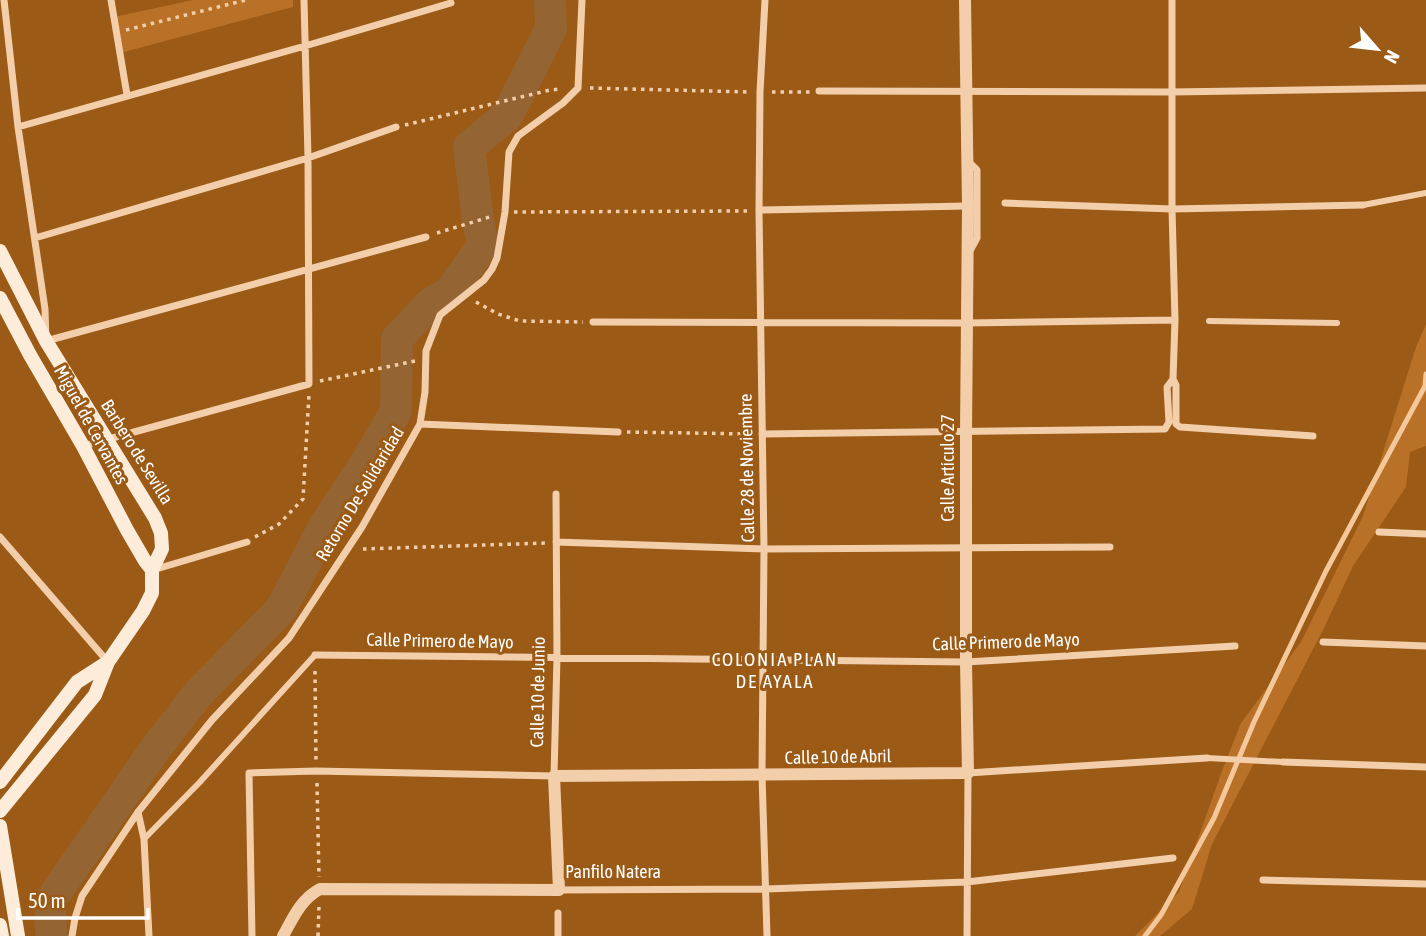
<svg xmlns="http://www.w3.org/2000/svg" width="1426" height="936" viewBox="0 0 1426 936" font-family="'Asap Condensed',sans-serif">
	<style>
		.green { fill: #b97128 }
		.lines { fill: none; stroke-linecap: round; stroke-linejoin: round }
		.stream { stroke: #f5c89c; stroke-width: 5 }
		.river { stroke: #946532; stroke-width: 32 }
		.path { stroke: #f3ceaa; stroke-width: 3.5; stroke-dasharray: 3.5 5; stroke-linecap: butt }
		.pedestrian { stroke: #f3ceaa; stroke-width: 6 }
		.minor { stroke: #f3ceaa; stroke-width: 7 }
		.tertiary { stroke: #f3ceaa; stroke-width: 12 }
		.secondary { stroke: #fcecd9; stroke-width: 14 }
		.labels { text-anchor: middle; stroke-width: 6; stroke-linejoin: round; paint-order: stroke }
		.street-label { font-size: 18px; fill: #fff; stroke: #9b5a15 }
		.neighbourhood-label { font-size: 19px; letter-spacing: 2px; fill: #fff; stroke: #9b5a15 }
	</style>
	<rect width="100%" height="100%" fill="#9b5a15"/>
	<!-- green -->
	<path class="green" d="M193 0H293V7L120 53 114 17Z
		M1426 324V446L1410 452 1406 487 1353 566 1324 628 1212 844 1192 909 1160 936H1135L1179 892 1222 771 1241 723 1301 642 1363 516 1416 347Z"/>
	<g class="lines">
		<!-- stream -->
		<path class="stream" d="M1145 936 1161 915 1214 818 1254 722 1326 571 1425 386 1426 374"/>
		<!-- river -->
		<path class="river" d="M51 936 50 901 156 748 197 695 281 609 326 523 365 464 396 411 397 339 431 303 450 292 483 245 478 220 469 147 507 116 551 29 550 0"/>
		<!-- path -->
		<path class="path" d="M126 30 246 0
			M590 88 750 92
			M772 92H810
			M405 125 550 90 561 89
			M514 212 747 211V212
			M437 233 493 216
			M476 302 498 314 520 321 583 322
			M320 381 415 361
			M627 432 752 434
			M255 537 279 524 303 499 309 394
			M363 549 547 543
			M315 671 316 762
			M317 783 319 877
			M318 936 319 906"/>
		<!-- pedestrian -->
		<path class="pedestrian" d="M1363 205 1426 193
			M1209 321 1337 323
			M1207 758 1283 762
			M144 839 199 783 315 655"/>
		<!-- minor -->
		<path class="minor" d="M4 0 18 127 45 309 46 341 426 237
			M111 0 127 95
			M765 0 760 92 759 210 764 549 762 775 767 936
			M819 91 1171 92 1426 88
			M18 127 305 46 451 3
			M968 161 977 170V238L971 249
			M1005 203 1172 209 1363 205
			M759 210 968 206
			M35 238 308 158 396 127
			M593 322 966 323 1175 320
			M1173 379 1176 385V424L1180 427 1313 436
			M420 424 618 432
			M762 434 1165 429 1169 422 1167 387 1173 379 1175 320 1172 209V0
			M83 446 309 384 308 158 304 0
			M1379 532 1426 534
			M0 537 108 662
			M556 542 764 549 1110 547
			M153 570 247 542
			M1323 642 1426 646
			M315 655 966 662 1235 646
			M1283 762 1426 767
			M138 812 144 839 149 936
			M1263 880 1426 884
			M559 890 766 889 967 882 1173 858
			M558 913V936
			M72 936 75 918 82 896 138 812 212 720 289 638 362 527 420 424 425 392 426 351 440 315 484 280 492 269 497 258 505 212 509 152 518 136 563 103 578 88 582 0
			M252 936 249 773 316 771 554 776 557 657 556 494
			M967 936 968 773 1207 758"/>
		<!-- tertiary -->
		<path class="tertiary" d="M283 936C293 918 301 899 320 889L559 890 554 776 968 773 966 662V432L968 206 965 0"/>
		<!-- secondary -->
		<path class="secondary" d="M0 251 46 341 155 518 161 533 162 549 152 570V593L143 611 108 662 95 695 0 811
			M0 298 30 355 83 446 127 530 145 561 152 570
			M0 782 77 682 108 662
			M0 826 18 936
			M0 925 2 936"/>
	</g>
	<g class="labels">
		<!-- street labels -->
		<g class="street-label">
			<text transform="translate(91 425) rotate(61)" y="6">Miguel de Cervantes</text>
			<text transform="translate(137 452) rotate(58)" y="6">Barbero de Sevilla</text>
			<text transform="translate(747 468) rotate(-91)" y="6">Calle 28 de Noviembre</text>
			<text transform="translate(948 468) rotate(-90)" y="6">Calle Artículo 27</text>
			<text transform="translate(360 494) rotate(-59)" y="6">Retorno De Solidaridad</text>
			<text transform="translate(440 641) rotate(1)" y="6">Calle Primero de Mayo</text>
			<text transform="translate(1006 642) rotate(-2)" y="6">Calle Primero de Mayo</text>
			<text transform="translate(538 692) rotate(-89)" y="6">Calle 10 de Junio</text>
			<text transform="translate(838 757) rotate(-1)" y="6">Calle 10 de Abril</text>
			<text x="613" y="878">Panfilo Natera</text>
		</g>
		<!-- neighbourhood labels -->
		<g class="neighbourhood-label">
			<text x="775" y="666">COLONIA PLAN<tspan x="775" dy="22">DE AYALA</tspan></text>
		</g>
	</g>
	<!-- north arrow -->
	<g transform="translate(1377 49) rotate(118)" stroke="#9b5a15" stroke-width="5" paint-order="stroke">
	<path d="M0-5L12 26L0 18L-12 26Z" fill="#ffffff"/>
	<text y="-10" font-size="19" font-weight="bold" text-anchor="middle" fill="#ffffff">N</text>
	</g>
	<!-- scale -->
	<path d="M18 908v10h130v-10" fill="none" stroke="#ffffff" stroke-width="3.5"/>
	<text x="28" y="908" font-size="21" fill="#ffffff" stroke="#9b5a15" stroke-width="5" paint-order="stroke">50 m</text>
</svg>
